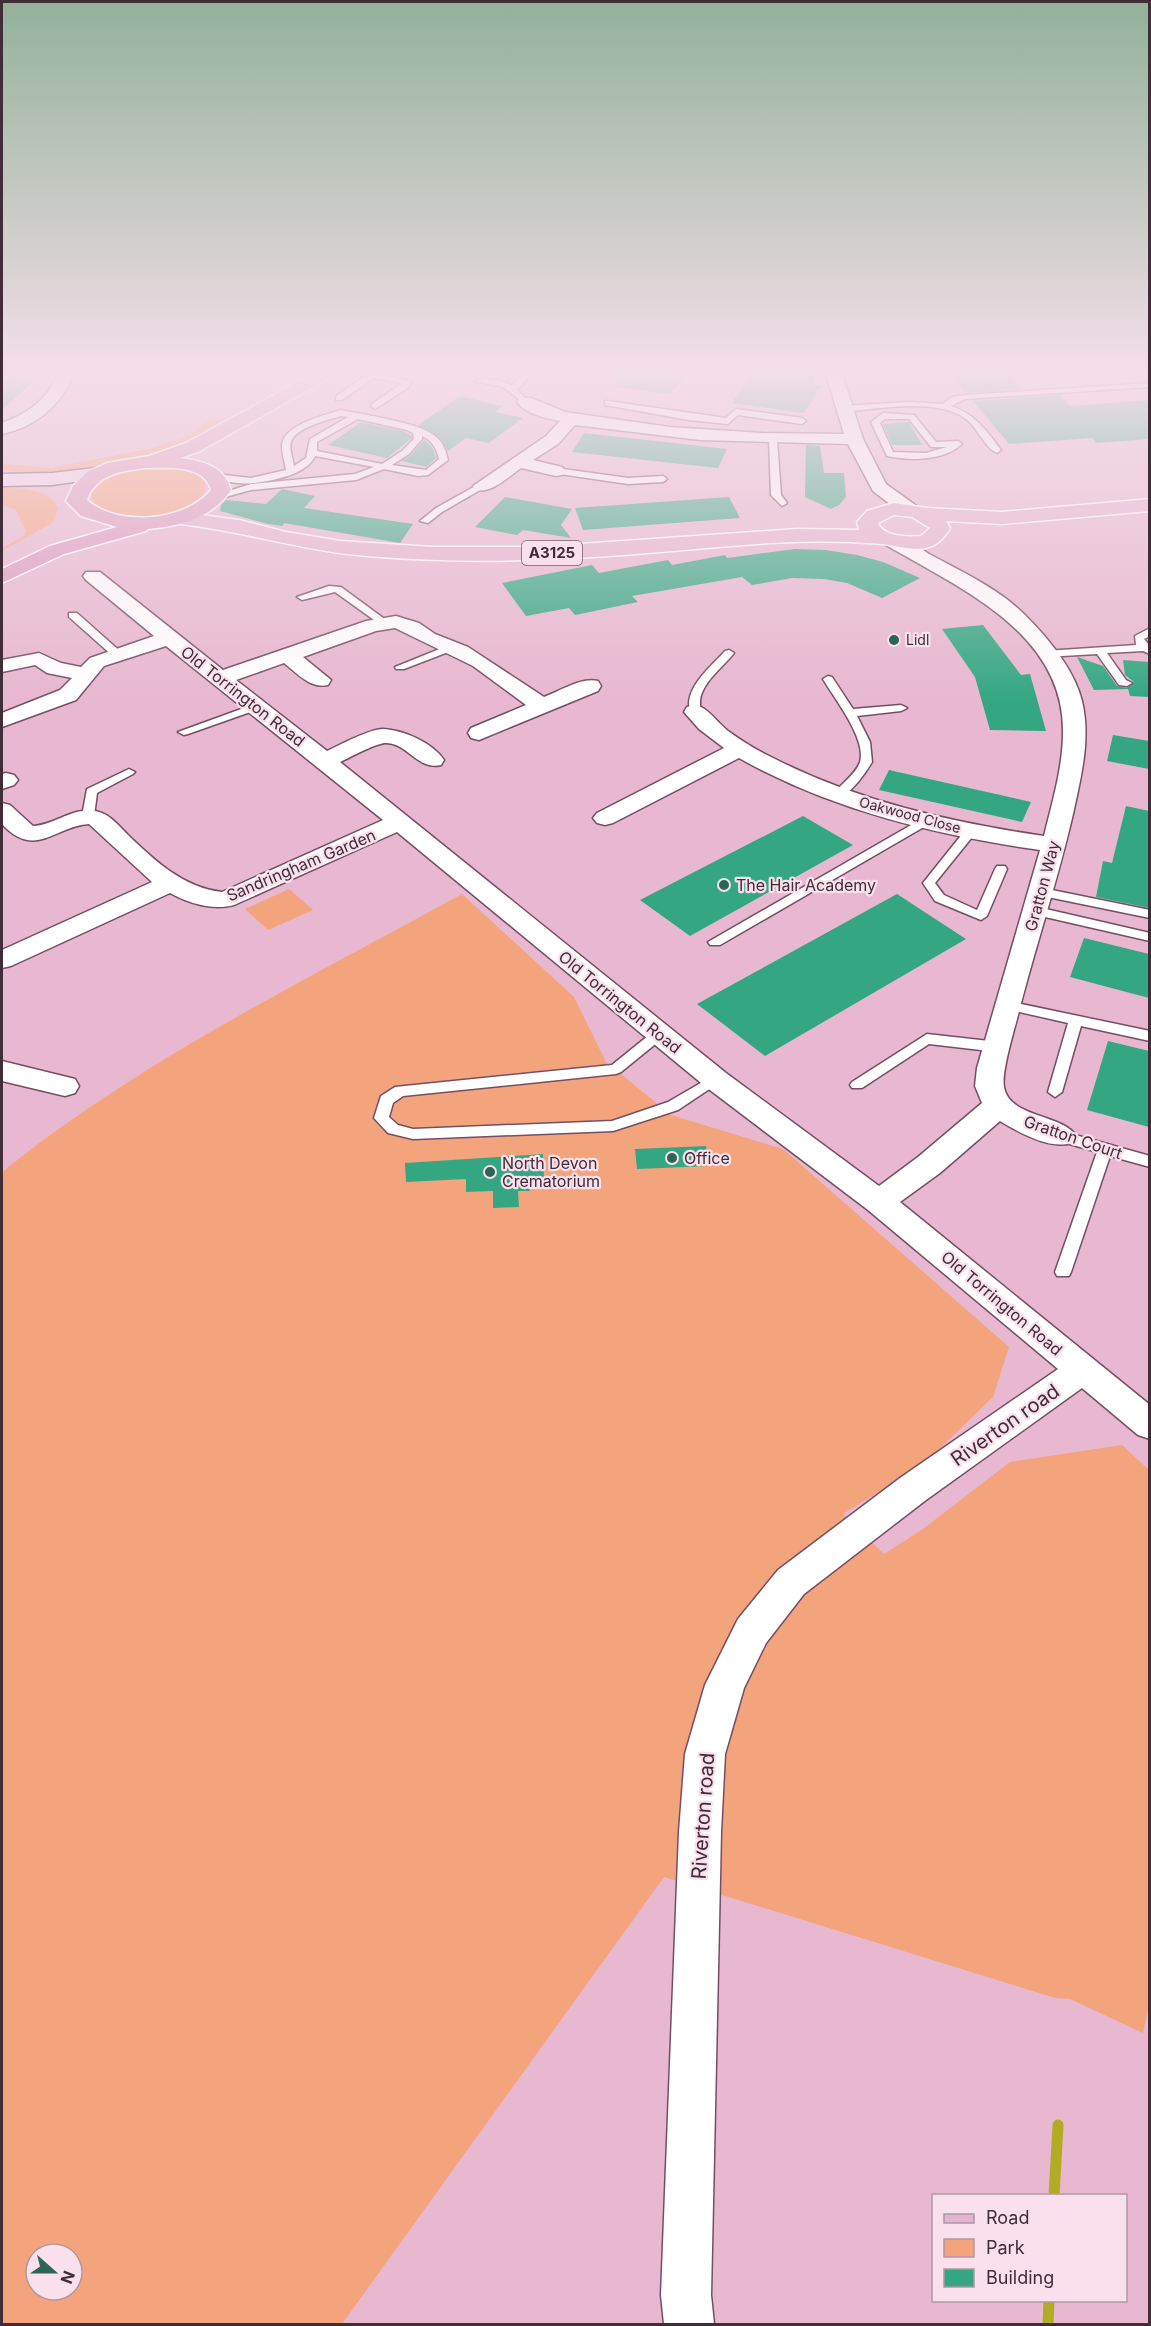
<svg xmlns="http://www.w3.org/2000/svg" width="1151" height="2326" viewBox="0 0 1151 2326" font-family="Inter,sans-serif">
	<style>
		.green { fill: #f4a47c; fill-rule: evenodd }
		.lines { fill: none; stroke-linecap: round; stroke-linejoin: round }
		.stream { stroke: #b1ac24; stroke-width: 11 }
		.building { fill: #34a782 }
		.service-casing { stroke: #764e63; stroke-width: 3 }
		.minor-casing { stroke: #764e63; stroke-width: 3 }
		.secondary-casing { stroke: #764e63; stroke-width: 3 }
		.primary-casing { stroke: #fff; stroke-width: 3 }
		.trunk-casing { stroke: #fff; stroke-width: 3 }
		.service { fill: #fff; fill-rule: evenodd }
		.minor { fill: #fff; fill-rule: evenodd }
		.secondary { fill: #f2d9e6; fill-rule: evenodd }
		.primary { fill: #e4b3cd; fill-rule: evenodd }
		.trunk { fill: #db9abc; fill-rule: evenodd }
		.poi-dot { fill: #2a6651; stroke: #f9e0ec; stroke-width: 2 }
		.labels { text-anchor: middle; stroke-width: 4.5; stroke-linejoin: round; paint-order: stroke }
		.far-poi-label { font-size: 14px; fill: #402d37; stroke: #f9e0ec; text-anchor: start }
		.far-street-label { font-size: 14px; fill: #402d37; stroke: #f9e0ec }
		.shield { fill: #f9e0ec; stroke: #78636d; stroke-width: 1.5 }
		.shield-label { font-size: 15px; font-weight: bold; fill: #402d37 }
		.street-label { font-size: 16px; fill: #402d37; stroke: #f9e0ec }
		.poi-label { font-size: 16px; fill: #402d37; stroke: #f9e0ec; text-anchor: start }
		.near-street-label { font-size: 20px; fill: #402d37; stroke: #f9e0ec }
	</style>
	<rect width="100%" height="100%" fill="#e7b8cf"/>
	<!-- green -->
	<path class="green" d="M212 419 223 422 192 441 155 454 68 472 41 474 2 470V464L51 468 149 449 183 438Z
		M145 468C165 468 191 465 205 482V492C187 519 118 526 94 504L91 493C102 475 126 471 145 468Z
		M2 487C19 489 51 488 58 508L55 519 50 524 2 551V548L23 537 26 532 16 510 2 505Z
		M289 889 313 910 268 930 245 909Z
		M462 894 574 997 606 1062 671 1115 783 1149 1009 1347 993 1397 924 1464 843 1514 884 1554 923 1529 1010 1462 1122 1445 1149 1470 1150 2000 1143 2033 1070 1999 1055 1998 664 1877 342 2324H2V1172C141 1060 306 980 462 894ZM36 2254H72V2290H36Z"/>
	<g class="lines">
		<!-- stream -->
		<path class="stream" d="M1054 2196 1058 2125
			M1048 2324 1049 2300"/>
	</g>
	<!-- building -->
	<path class="building" d="M617 374H686L670 394 616 387Z
		M762 374H817L813 384 821 386 804 413 732 403 751 376 761 377Z
		M951 374H1008L1021 389 966 393Z
		M2 378 34 381 2 410Z
		M1060 395 1070 406 1149 400V439L1096 443 1092 438 1009 444 973 401Z
		M460 396 503 406 495 412 523 418 489 443 466 438 448 451 439 437 418 425Z
		M361 422 406 432 411 435 412 438 387 458 328 445Z
		M909 422 922 445H892L883 424Z
		M584 433 727 449 718 468 572 452Z
		M424 440 432 447 436 458 426 467 402 461 411 455Z
		M806 445 820 446 824 473H844L846 497 839 505 831 509 805 497Z
		M282 489 315 496 304 508 413 524 400 543 284 523 282 526 268 524 220 511 221 505 226 500 266 504Z
		M505 497 572 509 561 525 571 538 523 530 517 535 475 527Z
		M729 497 740 518 583 530 575 508Z
		M795 549 826 550 857 555 883 562 920 578 882 598 847 583 824 579 792 578 752 585 742 577 632 596 638 602 575 615 569 608 526 616 502 583 592 565 599 573 668 560 672 565 725 555 727 558Z
		M983 625 1021 675 1030 674 1046 731 990 730 975 677 942 629Z
		M1077 657 1103 666 1117 686 1127 688 1134 682 1125 675 1123 660 1149 662V697L1130 696 1128 689 1094 690Z
		M1113 735 1149 741V769L1107 761Z
		M889 770 1031 802 1022 822 879 790Z
		M1126 806 1149 811V908L1096 897 1103 861 1112 863Z
		M803 816 853 845 690 936 640 900Z
		M897 894 966 939 765 1056 697 1004Z
		M1084 938 1149 954V998L1070 977Z
		M1108 1041 1149 1051V1127L1087 1110Z
		M706 1146 709 1166 637 1169 635 1149Z
		M543 1154 544 1177H529L530 1191H518L519 1207 493 1208V1191L466 1192V1179L406 1182 405 1163Z"/>
	<g class="lines">
		<defs>
			<path id="service" d="M368 374H382L411 382 409 387 375 409 371 406 372 404 402 383 374 378 342 400H336V396Z
				M523 374H532L517 390 529 402 525 404 503 387 475 381C483 377 503 380 512 386Z
				M1150 383V387L965 399 951 406C974 413 987 431 1001 450L997 453C984 447 978 428 966 419 936 397 878 409 843 412L839 409 843 406 909 402 943 404 952 397 965 395Z
				M608 401 726 418 736 409 802 418 806 421 802 424 738 415 728 424 689 420 605 405V401Z
				M341 410C363 415 419 422 435 436 443 442 446 451 448 460L428 475 418 476 384 469 356 480 251 490 218 499 213 496 251 484 355 474 374 467 315 456C307 475 271 481 253 483 241 485 227 481 215 480L211 477 215 474 251 478 286 470C285 463 282 454 282 446 282 425 325 415 341 410ZM341 416 348 417 310 439 306 458 294 466C293 459 289 449 291 442 296 427 328 420 341 416ZM358 419 407 430 413 433 414 439 402 451 382 464 317 451V442ZM422 436C433 441 436 448 439 459L426 470 392 465 409 454 422 439Z
				M883 413 914 415 936 442 958 441 962 444C944 461 911 461 887 456L871 422ZM885 419H909L931 447H947L926 453 893 452 880 423Z
				M773 437 777 440 781 495 787 503 782 506 771 495 769 440Z
				M556 468 628 478 663 476 667 479 663 482 628 484 553 473 552 471Z
				M479 484 487 486 442 512 428 523 420 521 436 508Z
				M329 586 341 587 390 623 381 625 335 592 302 600 297 597Z
				M69 613H77L122 653V657H114L69 617Z
				M1150 628V636L1144 639 1150 646V654L1143 651 1107 653 1126 680 1132 683 1127 686 1119 685 1097 654 1045 657 1040 654 1045 651 1136 645 1135 636Z
				M452 644 457 647 456 649 404 669H396L395 667Z
				M729 650 734 653C723 667 707 678 701 695 699 702 701 708 699 714H691C681 690 711 667 725 651Z
				M828 676 832 677 853 709 901 705 907 708 901 711 857 716 870 742 872 762C865 774 852 792 839 798L833 794C841 784 856 774 860 762 867 739 834 698 823 679Z
				M255 704 259 705V709L188 734 184 735 178 732Z
				M129 769 135 772 133 774 97 793 94 816 88 820 84 819 82 816 87 789Z
				M925 817 929 818V824L720 945H710L708 942Z
				M971 827 977 831 935 883 944 895 977 910 995 869 997 866H1005L1007 869 987 916 981 920 935 901 923 883 967 828Z
				M1042 888 1150 910V918L1038 895 1036 892Z
				M1037 907 1150 933V941L1032 914 1031 911Z
				M1007 1001 1150 1031V1041L1081 1026 1062 1092 1055 1097 1048 1092 1068 1023 1002 1008 1000 1005Z
				M659 1029 666 1034 664 1037 621 1072 616 1074 403 1096 393 1103 389 1117 398 1125 413 1129 612 1121 668 1102 711 1077H721L723 1080 678 1110 613 1131 413 1139 388 1133 374 1118 381 1096 395 1087 612 1065 654 1031Z
				M927 1034 998 1042 1005 1047 998 1052 929 1044 862 1088H852L850 1085 852 1082Z
				M1061 1131 1150 1156V1167L1110 1156 1071 1272 1069 1276H1057L1055 1272 1097 1152 1056 1140 1054 1136 1056 1132Z"/>
			<path id="minor" d="M58 374H74C60 406 36 427 2 434V423C28 413 46 401 58 374Z
				M826 374H842L863 439 886 484 918 507 920 511 918 515H904L873 491 848 444 700 440 575 425 558 444 533 460 562 467 565 471 562 475 556 476 521 468C508 477 491 494 476 490L473 486 546 436 560 421C545 418 526 414 517 402L519 398H531L565 412 670 427 762 433 844 434Z
				M893 535C906 538 918 547 929 554 962 572 998 588 1025 615 1048 638 1074 669 1082 701 1091 739 1081 777 1073 814 1058 879 1037 942 1020 1007 1016 1025 1001 1071 1004 1087 1009 1118 1063 1114 1076 1136L1071 1143C1050 1150 1018 1132 1000 1121L940 1173 900 1202 1150 1405V1439L1138 1435 1082 1388 926 1500 804 1594 766 1643 744 1688 725 1754 721 1832 711 2295 714 2324H664L661 2295 679 1832 685 1754 705 1685 738 1619 778 1570 900 1478 1058 1369 868 1210 706 1087 397 832 234 905C213 911 188 903 170 893L11 966 2 968V950L152 882 89 824C55 826 35 860 2 824V803L10 805 33 826C55 825 72 807 95 811 109 813 119 826 128 835 155 861 184 888 222 892L383 820 166 646 104 666 76 700 2 727V713L60 690 72 678 47 673 35 665 2 672V660L39 653 61 663 81 667 90 658 154 636 86 580 83 576 86 572H100L223 670 366 621 396 616 419 623 435 634 468 647 544 697C560 691 581 677 598 681L601 686 598 691 479 740 471 738 468 733 471 728 526 705 473 666 395 628 376 631 303 657 331 680 328 685C310 689 297 673 284 663L236 680 327 751C340 745 369 729 383 729 404 730 433 743 444 760L441 765C418 771 407 742 385 743 374 744 351 757 340 762L726 1073 879 1186 918 1157 982 1103 975 1086 977 1068 1040 850C935 835 832 810 739 758L613 823 605 825 597 823 593 818 597 813 724 748 699 729 684 712 687 707C692 706 696 705 701 707 710 711 719 724 728 731 742 741 756 750 771 757 857 801 949 822 1044 836 1052 803 1063 767 1063 732 1064 632 959 588 886 545L883 541 886 537Z
				M6 773 14 775 18 780 14 785 2 789V774Z
				M2 1061 75 1079 79 1086 75 1093 65 1096 2 1081Z"/>
			<path id="secondary" d="M95 468 102 470 105 474 102 478 52 485 2 486V474L52 473Z"/>
			<path id="primary" d="M1150 499V511L1002 524 946 521 950 528C933 558 911 548 883 544 872 543 862 543 851 542 783 539 715 548 648 553 555 561 460 564 367 556 304 551 243 531 180 524L173 522 170 518 173 514 180 512 239 520 286 532 340 541 433 547H537L797 529 859 530 857 522 867 511 894 503 927 508 1002 512ZM894 515 912 517 930 528 921 536C908 537 883 537 878 523Z"/>
			<path id="trunk" d="M313 374H336L200 451 180 458C203 461 224 466 231 490 212 518 181 526 148 529L146 531 64 554 2 583V569L50 546 117 527 81 516 66 501 73 486 87 472 107 463 149 456 186 443ZM146 468C167 468 204 464 211 490 184 522 118 527 87 500 96 474 122 471 146 468Z"/>
		</defs>
		<!-- service casing -->
		<use href="#service" class="service-casing"/>
		<!-- minor casing -->
		<use href="#minor" class="minor-casing"/>
		<!-- secondary casing -->
		<use href="#secondary" class="secondary-casing"/>
		<!-- primary casing -->
		<use href="#primary" class="primary-casing"/>
		<!-- trunk casing -->
		<use href="#trunk" class="trunk-casing"/>
		<!-- service -->
		<use href="#service" class="service"/>
		<!-- minor -->
		<use href="#minor" class="minor"/>
		<!-- secondary -->
		<use href="#secondary" class="secondary"/>
		<!-- primary -->
		<use href="#primary" class="primary"/>
		<!-- trunk -->
		<use href="#trunk" class="trunk"/>
	</g>
	<!-- sky -->
	<linearGradient id="sky" x2="0" y2="1"><stop stop-color="#92b19a"/><stop offset="0.53" stop-color="#f4dfe9"/><stop offset="1" stop-color="#f4dfe9" stop-opacity="0"/></linearGradient>
	<rect width="1151" height="700" fill="url(#sky)"/>
	<!-- markers -->
	<g class="poi-dot">
		<circle cx="894" cy="640" r="6"/>
		<circle cx="724" cy="885" r="6"/>
		<circle cx="672" cy="1158" r="6"/>
		<circle cx="490" cy="1172" r="6"/>
	</g>
	<g class="labels">
		<!-- far-poi labels -->
		<g class="far-poi-label">
			<text x="906" y="645">Lidl</text>
		</g>
		<!-- far-street labels -->
		<g class="far-street-label">
			<text transform="translate(910 815) rotate(15)" y="5">Oakwood Close</text>
		</g>
		<!-- shield labels -->
		<rect class="shield" x="522" y="541" width="60" height="24" rx="4.5"/>
		<g class="shield-label">
			<text x="552" y="558">A3125</text>
		</g>
		<!-- street labels -->
		<g class="street-label">
			<text transform="translate(243 696) rotate(38)" y="6">Old Torrington Road</text>
			<text transform="translate(301 865) rotate(-23)" y="6">Sandringham Garden</text>
			<text transform="translate(1042 886) rotate(-75)" y="6">Gratton Way</text>
			<text transform="translate(620 1002) rotate(39)" y="6">Old Torrington Road</text>
			<text transform="translate(1073 1137) rotate(19)" y="6">Gratton Court</text>
			<text transform="translate(1002 1303) rotate(40)" y="6">Old Torrington Road</text>
		</g>
		<!-- poi labels -->
		<g class="poi-label">
			<text x="736" y="891">The Hair Academy</text>
			<text x="684" y="1164">Office</text>
			<text x="502" y="1169">North Devon<tspan x="502" dy="18">Crematorium</tspan></text>
		</g>
		<!-- near-street labels -->
		<g class="near-street-label">
			<text transform="translate(1005 1425) rotate(-35)" y="7">Riverton road</text>
			<text transform="translate(703 1816) rotate(-86)" y="7">Riverton road</text>
		</g>
	</g>
	<!-- border -->
	<rect width="1151" height="2326" fill="none" stroke="#402d37" stroke-width="6"/>
	<!-- legend -->
	<rect x="932" y="2194" width="195" height="108" fill="#f9e0ec" stroke="#af98a4" stroke-width="1.5"/>
	<rect x="944" y="2214" width="30" height="9" fill="#e4b3cd" stroke="#af98a4" stroke-width="1.5"/>
	<text x="986" y="2224" font-size="18" fill="#402d37">Road</text>
	<rect x="944" y="2239" width="30" height="18" fill="#f4a47c" stroke="#af98a4" stroke-width="1.5"/>
	<text x="986" y="2254" font-size="18" fill="#402d37">Park</text>
	<rect x="944" y="2269" width="30" height="18" fill="#34a782" stroke="#af98a4" stroke-width="1.5"/>
	<text x="986" y="2284" font-size="18" fill="#402d37">Building</text>
	<!-- north arrow -->
	<g transform="translate(54 2272) rotate(111)"><circle r="28" fill="#f9e0ec" stroke="#af98a4" stroke-width="1.5"/>
	<path d="M0-4.5L10 22L0 15L-10 22Z" fill="#2a6651"/>
	<text y="-9" font-size="16" font-weight="bold" text-anchor="middle" fill="#402d37">N</text>
	</g>
</svg>
